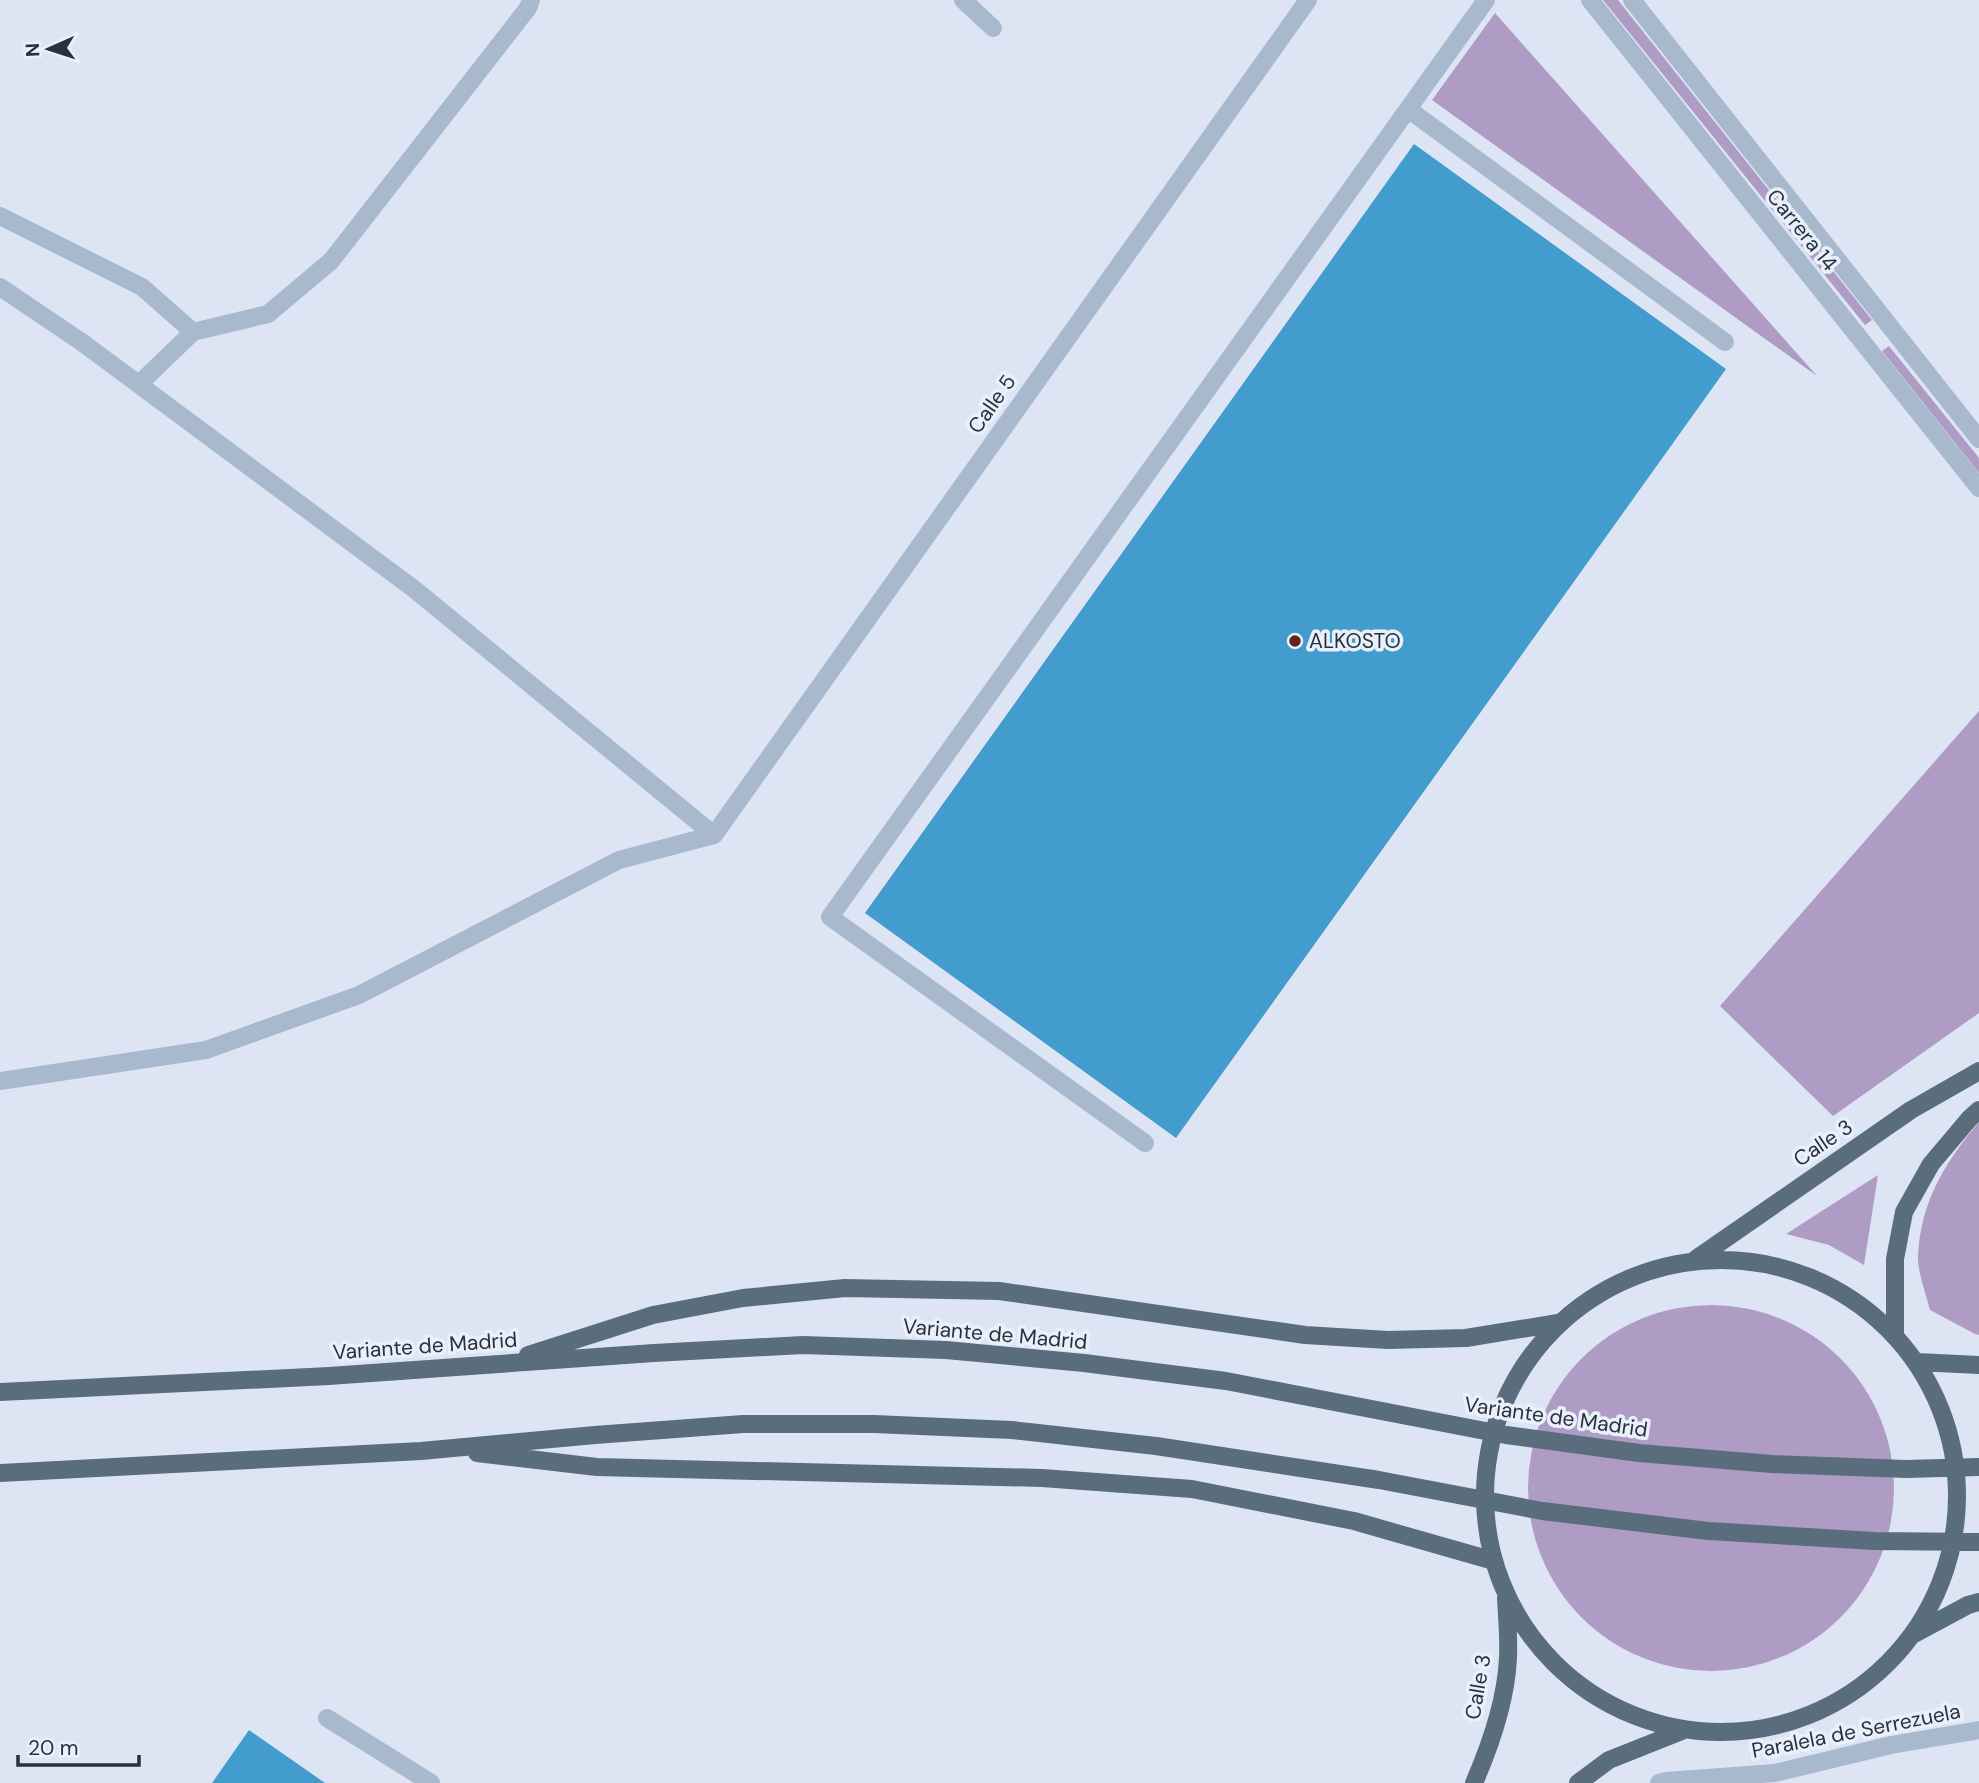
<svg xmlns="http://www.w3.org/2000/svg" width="1979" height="1783" viewBox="0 0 1979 1783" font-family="'DM Sans',sans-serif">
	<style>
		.green { fill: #ae9cc4 }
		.building { fill: #429ccd }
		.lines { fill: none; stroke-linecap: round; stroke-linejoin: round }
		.minor { stroke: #a8b8cd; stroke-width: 18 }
		.major { stroke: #596d7c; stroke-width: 18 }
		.poi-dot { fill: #5e271b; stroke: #eaf0fb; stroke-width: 2.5 }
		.labels { text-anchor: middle; stroke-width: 7; stroke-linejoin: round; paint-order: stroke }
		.street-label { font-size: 21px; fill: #29323a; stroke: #eaf0fb }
		.poi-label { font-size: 21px; fill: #29323a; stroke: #eaf0fb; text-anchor: start }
	</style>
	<rect width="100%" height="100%" fill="#dde5f4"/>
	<!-- green -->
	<path class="green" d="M1603 0H1618L1872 320 1865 325Z
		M1495 13 1817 376 1432 100Z
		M1889 346 1979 458V473L1882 351Z
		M1979 711V1013L1833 1116 1720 1006Z
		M1979 1122V1335L1975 1334 1930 1310C1926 1294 1918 1274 1918 1257 1920 1203 1945 1162 1979 1122Z
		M1878 1175 1864 1265 1829 1245 1786 1234Z
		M1528 1488a183 183 0 1 1 366 0a183 183 0 1 1-366 0Z"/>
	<!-- building -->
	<path class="building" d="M1414 144 1726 369 1176 1138 865 913Z
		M249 1730 325 1783H212Z"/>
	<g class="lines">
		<!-- minor -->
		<path class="minor" d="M963 0 993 28
			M1590 0 1979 488
			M1632 0 1979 439
			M1408 109 1725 342
			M0 216 142 287 193 332 139 384
			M0 287 83 343 414 589 714 835
			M193 332 268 314 331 261 528 8 531 0
			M714 835 1308 0
			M0 1081 206 1050 359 995 619 860 714 835
			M1145 1143 830 917 1486 0
			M327 1718 431 1783
			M1659 1783 1666 1781 1775 1773 1891 1745 1979 1730"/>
		<!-- major -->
		<path class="major" d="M1696 1259 1911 1110 1979 1071
			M1485 1496a236 236 0 1 1 472 0a236 236 0 1 1-472 0Z
			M1895 1334V1259L1904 1212 1931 1164 1969 1119 1979 1110
			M528 1355 653 1315 743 1298 845 1288 999 1291 1305 1335 1388 1340 1466 1338 1558 1323
			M1917 1362 1979 1365
			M0 1392 329 1376 654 1353 803 1345 946 1350 1084 1363 1226 1381 1506 1435 1639 1453 1772 1464 1906 1469 1979 1467
			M477 1453 597 1467 1042 1478 1192 1489 1354 1521 1494 1561
			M0 1473 421 1451 595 1435 743 1424H874L1012 1430 1156 1446 1379 1480 1542 1511 1708 1531 1874 1541 1979 1542
			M1914 1634 1968 1605 1979 1602
			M1474 1783C1491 1744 1506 1701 1508 1658 1509 1638 1507 1618 1506 1598
			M1578 1783 1609 1760 1682 1731"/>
	</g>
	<!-- markers -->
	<circle class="poi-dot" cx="1295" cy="641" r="7"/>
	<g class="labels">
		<!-- street labels -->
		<g class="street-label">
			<text transform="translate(1802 230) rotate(51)" y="7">Carrera 14</text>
			<text transform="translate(992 404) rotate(-55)" y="7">Calle 5</text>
			<text transform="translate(1823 1143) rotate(-34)" y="7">Calle 3</text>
			<text transform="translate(995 1334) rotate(5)" y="7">Variante de Madrid</text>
			<text transform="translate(425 1346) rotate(-4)" y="7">Variante de Madrid</text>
			<text transform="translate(1556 1417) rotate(8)" y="7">Variante de Madrid</text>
			<text transform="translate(1478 1687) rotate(-80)" y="7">Calle 3</text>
			<text transform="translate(1856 1731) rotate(-11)" y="7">Paralela de Serrezuela</text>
		</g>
		<!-- poi labels -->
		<g class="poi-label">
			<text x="1309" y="648">ALKOSTO</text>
		</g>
	</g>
	<!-- north arrow -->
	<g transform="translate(49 49) rotate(267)" stroke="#eaf0fb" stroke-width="5" paint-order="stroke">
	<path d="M0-5L12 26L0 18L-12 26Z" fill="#29323a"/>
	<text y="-10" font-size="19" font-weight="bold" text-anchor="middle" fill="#29323a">N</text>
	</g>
	<!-- scale -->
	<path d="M18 1755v10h121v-10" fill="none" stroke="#29323a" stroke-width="3.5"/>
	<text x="28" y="1755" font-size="21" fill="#29323a" stroke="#eaf0fb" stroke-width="5" paint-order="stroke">20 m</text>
</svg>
